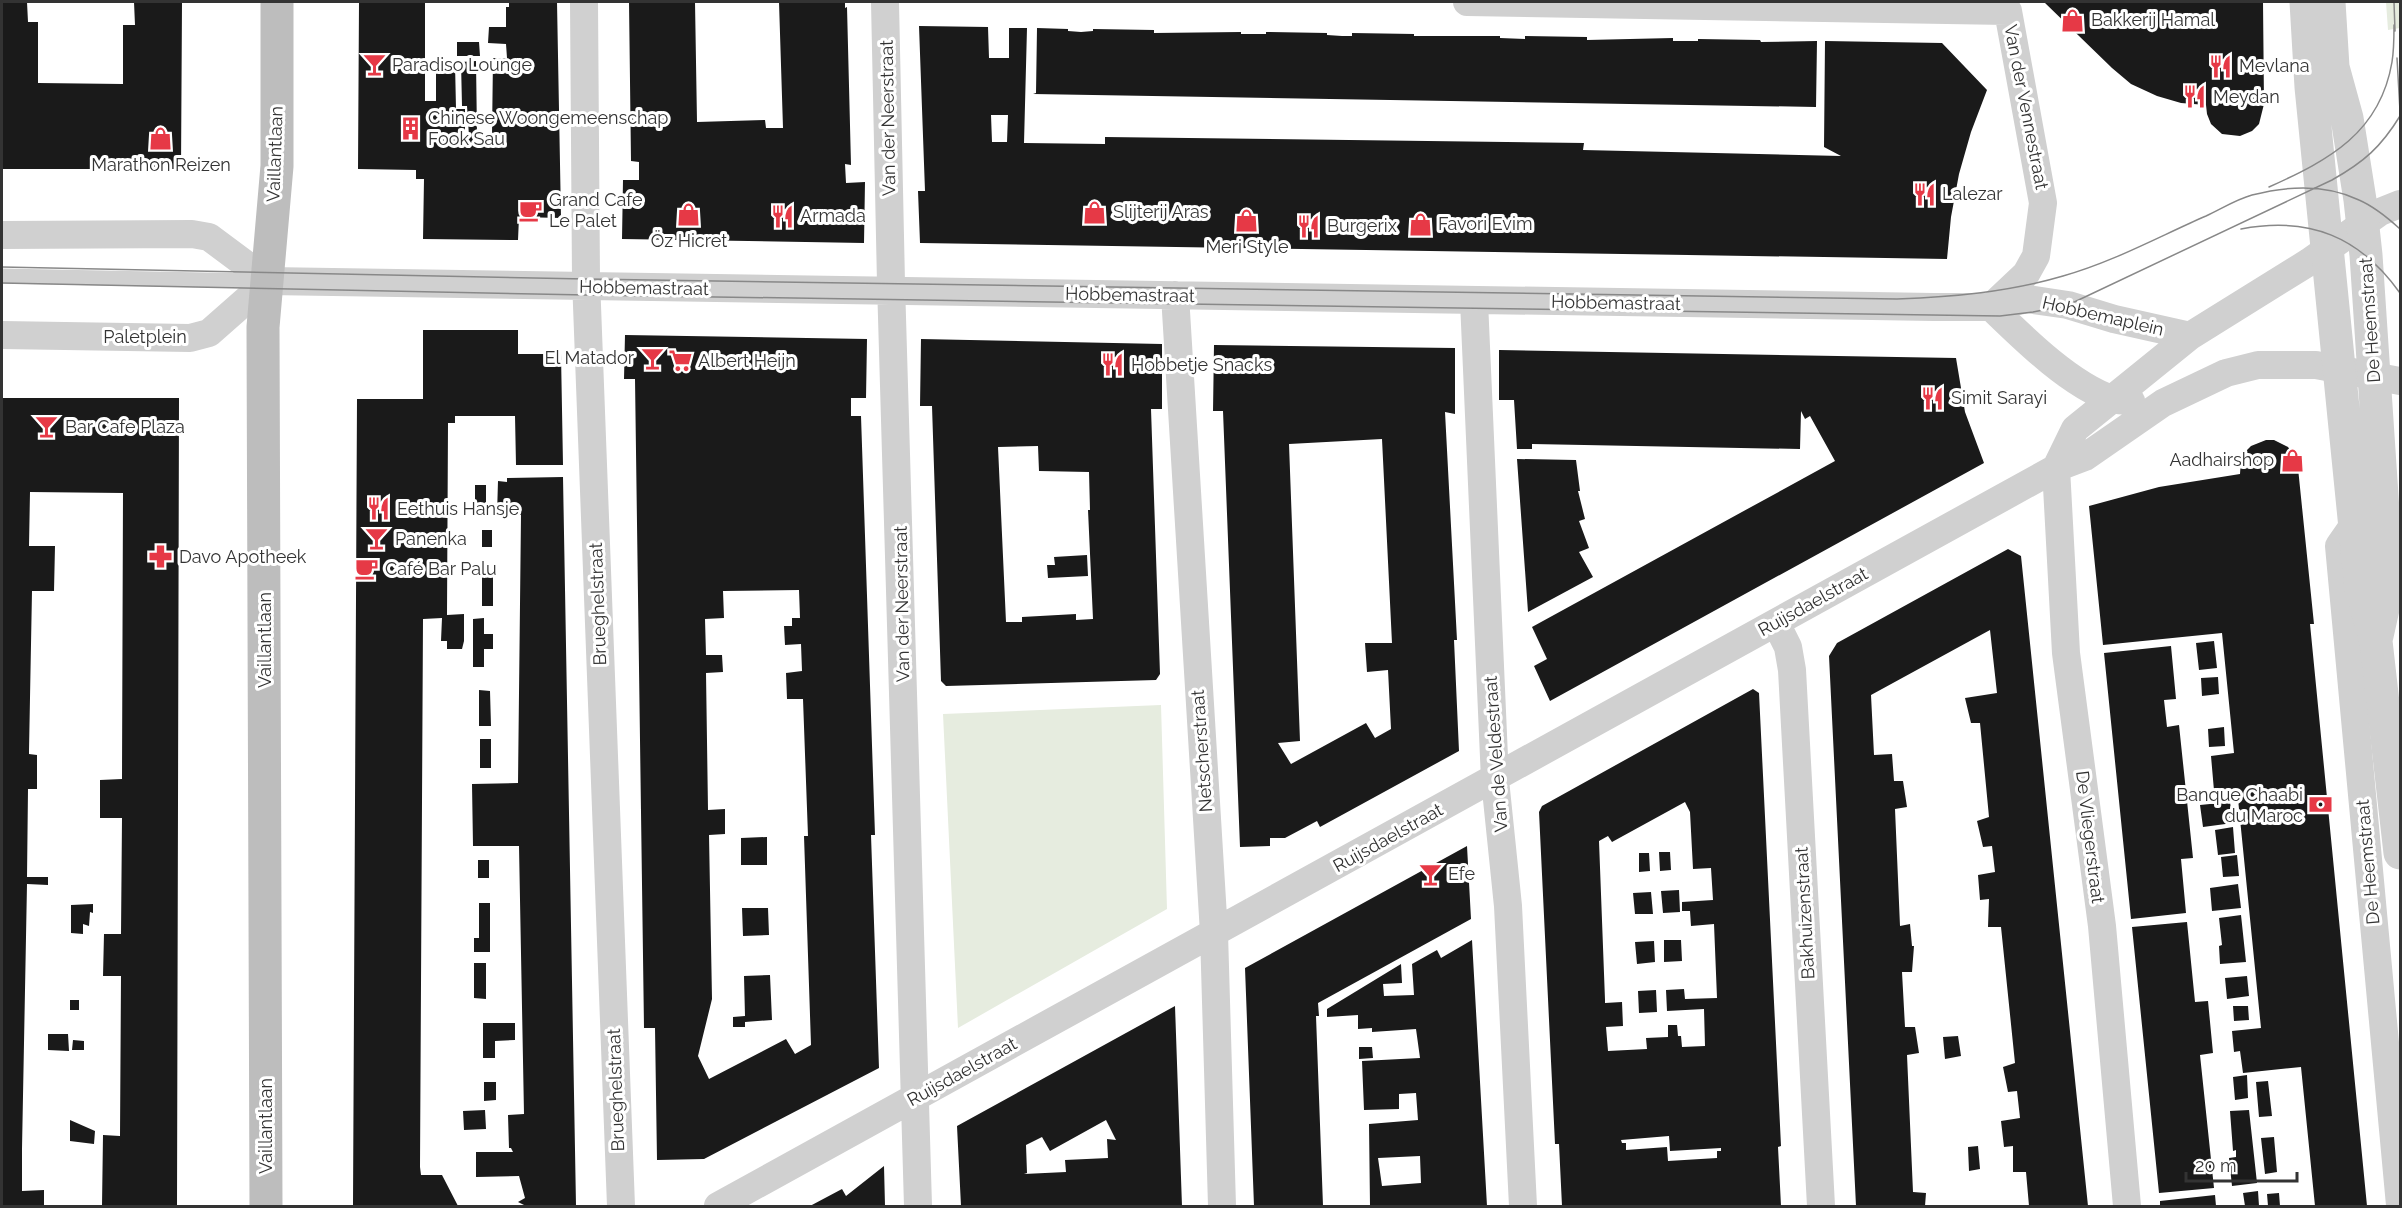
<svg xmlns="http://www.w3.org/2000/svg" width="2402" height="1208" viewBox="0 0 2402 1208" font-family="Raleway,sans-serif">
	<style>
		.green { fill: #e6ecdf }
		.building { fill: #1a1a1a; fill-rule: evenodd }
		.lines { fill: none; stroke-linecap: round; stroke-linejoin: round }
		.service { stroke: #d0d0d0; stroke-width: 15 }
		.minor { stroke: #d0d0d0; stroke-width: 28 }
		.tertiary { stroke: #d0d0d0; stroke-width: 33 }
		.secondary { stroke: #bdbdbd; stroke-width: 33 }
		.tram { stroke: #888; stroke-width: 1.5 }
		.labels { text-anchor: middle; stroke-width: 6; stroke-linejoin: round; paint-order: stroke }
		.poi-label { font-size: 18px; fill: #333; stroke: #fff; text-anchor: start }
		.street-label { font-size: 18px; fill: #333; stroke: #fff }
	</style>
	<rect width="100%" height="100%" fill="#fff"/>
	<!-- green -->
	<path class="green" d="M2386 2H2400V28L2388 30Z
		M1161 705 1167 909 958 1028 943 714Z"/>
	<!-- building -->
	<path class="building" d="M2 2H27L28 22H38V83L123 84V25H135L134 2H182L181 169H2Z
		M359 2H425V101H436V63H455L456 109H465V136H469L467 106H462L461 62 476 61 477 135H492L493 58H507L506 44 488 43 489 27H506V7H509V2H557L561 218 519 217 518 240 423 239 424 179H416V170L358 169Z
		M629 2H695L697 122 765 120 766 128H783L779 2H845V8L847 7 851 165 845 164 846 183 865 182 864 243 622 239 623 180H639V162L631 161Z
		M2044 2H2263L2264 104 2259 124 2252 131 2240 136 2222 134 2211 124 2207 114 2206 105 2181 103 2157 96 2131 84 2112 68Z
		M919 26 988 27 989 58H1009V28H1027L1024 143 1105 144V137L1584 143 1583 150 1841 156 1824 147 1825 41 1942 43 1987 90 1971 132 1959 174 1951 217 1947 259 920 243 918 191H925ZM991 115H1008L1007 142H992Z
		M1037 28 1068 29V31L1081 32 1093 31V29L1154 30V33L1241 32V34H1266V32L1327 33V35L1342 36H1352V33L1414 34V36H1500V38L1525 39V36L1587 37V40L1673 38V41H1698V39L1760 40 1761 42 1817 41 1816 107 1033 94 1036 93Z
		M457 42H479L480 56H457Z
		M423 330H518V354H561L563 465H516L515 416H455V423H448L447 615 464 614V641L462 649H447V641H441L442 618 423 619 420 1167 421 1175H442L458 1206H353L357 399H423Z
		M625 335 867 339 866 398H851V416H861L875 835H871L879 1068 704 1159 657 1160 655 1028H644L635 379H624ZM799 590 800 618H792V626H784L785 645 801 644 802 671 786 673 787 699H803L808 836H804L811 1045 795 1054 786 1039 709 1079 698 1056 712 999 709 835 725 834V809L708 810 706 673 723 672 722 655H706L705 619 724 618 723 591Z
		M921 339 1162 344V409H1151L1160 674 1156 680 946 686 941 681 932 406H920ZM1038 446 1039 471 1089 472 1090 510H1088L1093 619 1076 620V614L1022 617V622H1006L998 447Z
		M1214 345 1455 348V414L1445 412 1457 640H1454L1459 751 1320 827 1317 821 1285 838H1270V846L1240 847 1223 411H1213ZM1382 439 1392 643H1365L1367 672 1388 670 1391 729 1375 738 1366 723 1291 764 1278 743 1300 741 1289 444Z
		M1499 350 1956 358 1965 412 1984 463 1550 701 1534 666 1547 659 1532 627 1835 461 1810 416 1805 419 1801 411 1800 449 1532 444V449H1517L1514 400H1499Z
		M2 398H179L177 1206H102L103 1135 120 1136 121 976H103L104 934H121L122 818H100V780L122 779 123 493 30 492 29 546H55L54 591H32L29 751V754L37 755V789H28L27 877H48V885L27 884 22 1149V1191L44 1190V1206H2Z
		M2266 440H2274L2288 447 2297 460 2298 468 2314 624H2310L2367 1206H2315L2301 1067 2243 1073 2240 1051 2234 1052 2232 1031 2261 1028 2238 799 2215 802 2211 756 2234 753 2222 633 2103 645 2089 506 2159 487 2240 474 2241 459 2245 452 2251 446Z
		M1517 459 1576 460 1580 491H1578L1585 519 1579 521 1589 548 1579 552 1593 577 1528 612Z
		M563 477 576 1206H526L518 1202 525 1198 519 1176 476 1177V1152H513L511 1148H509L508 1115 524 1114 519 846H473L472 784 518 783 521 515H497L498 481 507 482V478Z
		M475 485H486V515H475Z
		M482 530H492V547H482Z
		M2008 549 2021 556 2088 1206H2029L2026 1172H2013V1146L2004 1147 2001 1121 2020 1118 2017 1091 2008 1092 2003 1067 2015 1063 2001 927H1988L1989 899 1980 900 1978 875 1995 872 1992 846 1983 847 1977 821 1989 817 1980 723H1971L1965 698 1997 693 1990 630 1871 695 1874 755 1892 754 1894 781H1903L1907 807 1895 809 1900 926 1910 924 1912 946H1914L1912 972H1902L1905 1027H1915L1919 1053 1907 1055 1913 1192 1926 1193 1925 1206H1856L1829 656 1837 643Z
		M1087 555 1088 576 1048 578 1047 565H1055L1054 557Z
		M482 572H493V606H482Z
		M484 618V634H493V649H484V667H473V619Z
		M2214 641 2217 668 2199 670 2196 643Z
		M2171 646 2176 699 2164 700 2167 727 2179 725 2193 858 2181 859 2186 913 2131 919 2104 653Z
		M2218 677 2219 694 2202 696 2201 678Z
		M1753 689 1759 693 1781 1146 1778 1147 1781 1206H1562L1559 1144H1555L1539 812 1542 806ZM1685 802 1690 812 1693 869 1711 868 1713 900 1682 902V911H1690L1691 926 1714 924 1717 998 1685 999 1684 989 1666 990 1667 1011 1704 1009 1705 1046 1682 1047 1681 1036H1678L1677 1025H1668V1037L1646 1038 1647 1049 1608 1051 1606 1027 1623 1026 1622 1002 1605 1003V1000L1599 841 1608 836 1612 842ZM1669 1136 1670 1151 1721 1148V1151H1717V1158L1668 1161 1667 1147 1626 1150V1143H1622L1621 1140Z
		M479 690 490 691 491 726H479Z
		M2224 727 2225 746 2209 747 2208 729Z
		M480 739H491V768H480Z
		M2230 802 2233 823 2203 827 2200 805Z
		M2233 827 2235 853 2218 855 2215 830Z
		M767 837V865H741V838Z
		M1467 846 1471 919 1318 1003 1319 1016H1316L1323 1206H1254L1245 968Z
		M1659 852H1670L1671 870 1660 871Z
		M1639 853H1649L1650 871 1639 872Z
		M2237 855 2239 876 2223 877 2221 857Z
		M478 860H489V878H478Z
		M2238 884 2241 908 2212 911 2210 888Z
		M1679 890 1680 912 1663 913 1661 891Z
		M1651 892 1653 914H1635L1633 893Z
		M479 903H490V952H474V938H479Z
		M93 904V913L90 912 89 926 83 924V934L71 933V905Z
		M742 908H768L769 935 743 936Z
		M2241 915 2246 962 2220 964 2219 946 2222 945 2219 918Z
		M2187 922 2195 1002 2208 1001 2213 1053 2200 1055 2214 1188 2159 1193 2132 927Z
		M1472 940 1487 1206H1370L1369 1124 1418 1120 1416 1093 1399 1094V1109L1364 1110 1362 1061 1420 1058 1416 1029 1372 1032V1028L1358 1029V1015L1327 1017V1009L1401 964 1402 983 1383 984 1384 996 1414 995 1412 964 1437 950 1441 958ZM1420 1156 1421 1183 1382 1186 1378 1158Z
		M1664 940H1681L1682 961 1664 962Z
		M1654 941 1655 962 1637 964 1635 942Z
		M474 963H486V999L474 998Z
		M770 975 772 1020 745 1022V1027H733V1017L745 1016 744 976Z
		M2247 976 2249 996 2227 999 2225 978Z
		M1656 990 1657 1012 1639 1013 1638 991Z
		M70 1000H79V1010H70Z
		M1175 1006 1182 1206H961L957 1126ZM1106 1120 1116 1140 1107 1139 1108 1158 1065 1160 1066 1172 1024 1174 1027 1173 1026 1145 1042 1137 1050 1151Z
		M2233 1006H2248L2249 1020 2234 1021Z
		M483 1023H515V1040L495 1041V1058H483Z
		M48 1034H68L69 1051 48 1050Z
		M1958 1036 1961 1056 1945 1059 1943 1037Z
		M73 1040 84 1041V1050H72Z
		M1359 1047H1372L1373 1058 1359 1059Z
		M2247 1075 2248 1098 2235 1100 2233 1077Z
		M2268 1081 2272 1116 2259 1117 2256 1082Z
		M484 1082H496V1100L484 1101Z
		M485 1110 486 1129 464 1130 463 1111Z
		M2249 1110 2257 1183 2232 1186 2229 1158 2236 1157V1150L2233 1151 2230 1111Z
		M70 1120 95 1131 94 1144 70 1141Z
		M2274 1137 2277 1172 2265 1174 2261 1138Z
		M1978 1146 1980 1169 1969 1171 1968 1147Z
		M884 1166 885 1206H810L842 1189 846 1196Z
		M2258 1191 2259 1206H2245L2243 1193Z
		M2279 1193 2280 1206H2268L2267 1194Z
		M2215 1195 2216 1206H2160V1201Z"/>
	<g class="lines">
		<!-- service -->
		<path class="service" d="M2 276 262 281"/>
		<!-- minor -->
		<path class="minor" d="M584 2 586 279 621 1206
			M885 2 891 283 918 1206
			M1467 2 2008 11
			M2 235 192 234 209 237 268 281
			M268 281 1934 307H1991L2027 299 2068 305 2114 319 2190 336
			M1175 295 1214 933 1222 1206
			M1474 301 1495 780 1508 906 1523 1206
			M1991 307 2026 274 2036 256 2043 203 2008 11 1998 2
			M1991 307C2023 338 2070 385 2112 399 2118 401 2125 400 2131 401
			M2 335 190 338 209 333 268 281
			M2355 523 2339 546 2400 1205
			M1776 623 1788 647 1792 670 1821 1206
			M718 1206 2056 468 2085 457 2163 403 2226 373 2258 365H2316L2400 381
			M2127 1206 2102 926 2066 653 2056 468 2075 429 2190 336 2309 262 2380 212 2400 204"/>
		<!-- tertiary -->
		<path class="tertiary" d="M2306 2 2311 87 2361 588 2376 641 2400 853
			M2329 2 2333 67 2347 118 2360 200 2366 255 2388 586 2377 636"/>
		<!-- secondary -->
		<path class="secondary" d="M266 1206 263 327 277 166V2"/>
		<!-- tram -->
		<path class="tram" d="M2394 2 2395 31
			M2397 58 2400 111
			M2269 187C2329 160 2380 133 2392 62 2394 50 2394 37 2394 25
			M2241 229C2310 216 2360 237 2400 293
			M2 267 586 279 1897 299C1953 297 2009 292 2063 276 2113 262 2160 236 2206 216 2221 209 2237 199 2252 195 2287 186 2326 184 2359 200 2375 207 2388 218 2400 229
			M2 283 587 295 2000 316 2033 312 2068 305 2332 180C2364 162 2381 147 2400 116"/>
	</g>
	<!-- icons -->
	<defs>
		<symbol id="shop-bare" viewBox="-9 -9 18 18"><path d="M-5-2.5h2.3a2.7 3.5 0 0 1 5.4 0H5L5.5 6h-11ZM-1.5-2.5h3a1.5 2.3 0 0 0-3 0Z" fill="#e63946" stroke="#fff" stroke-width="2.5" paint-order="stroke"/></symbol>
		<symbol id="bar-bare" viewBox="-9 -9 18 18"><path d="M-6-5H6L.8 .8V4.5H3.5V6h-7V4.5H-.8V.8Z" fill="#e63946" stroke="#fff" stroke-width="2.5" paint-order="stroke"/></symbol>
		<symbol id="restaurant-bare" viewBox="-9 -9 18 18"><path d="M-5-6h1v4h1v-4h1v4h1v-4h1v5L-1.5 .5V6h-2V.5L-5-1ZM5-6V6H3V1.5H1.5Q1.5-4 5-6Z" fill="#e63946" stroke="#fff" stroke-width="2.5" paint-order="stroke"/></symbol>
		<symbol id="building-bare" viewBox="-9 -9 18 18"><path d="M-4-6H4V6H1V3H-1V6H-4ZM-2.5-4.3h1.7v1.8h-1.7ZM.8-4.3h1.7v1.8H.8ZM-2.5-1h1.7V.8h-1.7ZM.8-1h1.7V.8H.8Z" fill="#e63946" stroke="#fff" stroke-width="2.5" paint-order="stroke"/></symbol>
		<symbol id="cafe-bare" viewBox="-9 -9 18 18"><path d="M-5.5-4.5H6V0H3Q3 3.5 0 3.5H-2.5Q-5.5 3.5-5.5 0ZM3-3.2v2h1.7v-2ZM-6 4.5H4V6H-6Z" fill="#e63946" stroke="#fff" stroke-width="2.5" paint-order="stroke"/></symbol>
		<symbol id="supermarket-bare" viewBox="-9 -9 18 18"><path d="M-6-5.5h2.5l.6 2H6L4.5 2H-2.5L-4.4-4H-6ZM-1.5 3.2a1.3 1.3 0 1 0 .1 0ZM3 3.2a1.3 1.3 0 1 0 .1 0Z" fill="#e63946" stroke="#fff" stroke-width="2.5" paint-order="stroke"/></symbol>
		<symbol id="pharmacy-bare" viewBox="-9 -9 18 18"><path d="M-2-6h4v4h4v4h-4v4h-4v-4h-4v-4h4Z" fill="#e63946" stroke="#fff" stroke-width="2.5" paint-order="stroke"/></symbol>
		<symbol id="bank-bare" viewBox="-9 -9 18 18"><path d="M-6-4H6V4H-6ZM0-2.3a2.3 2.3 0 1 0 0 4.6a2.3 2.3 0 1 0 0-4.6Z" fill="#e63946" stroke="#fff" stroke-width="2.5" paint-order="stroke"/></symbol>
	</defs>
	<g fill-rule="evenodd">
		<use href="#shop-bare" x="2056" y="4" width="33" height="33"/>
		<use href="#bar-bare" x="358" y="48" width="33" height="33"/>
		<use href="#restaurant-bare" x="2204" y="50" width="33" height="33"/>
		<use href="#restaurant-bare" x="2178" y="80" width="33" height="33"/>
		<use href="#building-bare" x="394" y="112" width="33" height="33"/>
		<use href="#shop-bare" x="144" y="122" width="33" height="33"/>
		<use href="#restaurant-bare" x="1908" y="178" width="33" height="33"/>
		<use href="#cafe-bare" x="514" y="194" width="33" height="33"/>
		<use href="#shop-bare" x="1078" y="196" width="33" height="33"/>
		<use href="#shop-bare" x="672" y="198" width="33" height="33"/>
		<use href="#restaurant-bare" x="766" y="200" width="33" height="33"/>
		<use href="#shop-bare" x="1230" y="204" width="33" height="33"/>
		<use href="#shop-bare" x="1404" y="208" width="33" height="33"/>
		<use href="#restaurant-bare" x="1292" y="210" width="33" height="33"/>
		<use href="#bar-bare" x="636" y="342" width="33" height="33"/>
		<use href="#supermarket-bare" x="664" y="344" width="33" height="33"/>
		<use href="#restaurant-bare" x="1096" y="348" width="33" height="33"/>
		<use href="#restaurant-bare" x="1916" y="382" width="33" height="33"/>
		<use href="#bar-bare" x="30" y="410" width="33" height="33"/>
		<use href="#shop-bare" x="2276" y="444" width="33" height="33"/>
		<use href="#restaurant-bare" x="362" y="492" width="33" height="33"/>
		<use href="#bar-bare" x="360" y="522" width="33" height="33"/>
		<use href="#pharmacy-bare" x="144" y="540" width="33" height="33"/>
		<use href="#cafe-bare" x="350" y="552" width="33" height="33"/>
		<use href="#bank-bare" x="2304" y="788" width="33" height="33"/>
		<use href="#bar-bare" x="1414" y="858" width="33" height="33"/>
	</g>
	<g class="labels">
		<!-- poi labels -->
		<g class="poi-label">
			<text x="2091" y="26">Bakkerij Hamal</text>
			<text x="392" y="71">Paradiso Lounge</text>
			<text x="2239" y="72">Mevlana</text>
			<text x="2213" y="103">Meydan</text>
			<text x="428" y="124">Chinese Woongemeenschap<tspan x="428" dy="21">Fook Sau</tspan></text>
			<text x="161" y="171" text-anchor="middle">Marathon Reizen</text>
			<text x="1942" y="200">Lalezar</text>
			<text x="549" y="206">Grand Cafe<tspan x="549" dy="21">Le Palet</tspan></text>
			<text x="1113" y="218">Slijterij Aras</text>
			<text x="800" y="222">Armada</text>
			<text x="1438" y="230">Favori Evim</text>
			<text x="1327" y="232">Burgerix</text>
			<text x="689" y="247" text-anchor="middle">Öz Hicret</text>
			<text x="1247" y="253" text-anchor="middle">Meri Style</text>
			<text x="634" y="364" text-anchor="end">El Matador</text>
			<text x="698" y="367">Albert Heijn</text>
			<text x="1131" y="371">Hobbetje Snacks</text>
			<text x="1951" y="404">Simit Sarayi</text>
			<text x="65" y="433">Bar Cafe Plaza</text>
			<text x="2274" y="466" text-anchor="end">Aadhairshop</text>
			<text x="397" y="515">Eethuis Hansje</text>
			<text x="395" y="545">Panenka</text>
			<text x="179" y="563">Davo Apotheek</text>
			<text x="385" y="575">Café Bar Palu</text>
			<text x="2303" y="801" text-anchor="end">Banque Chaabi<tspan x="2303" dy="21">du Maroc</tspan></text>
			<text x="1448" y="880">Efe</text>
		</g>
		<!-- street labels -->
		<g class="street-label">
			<text transform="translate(2026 107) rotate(79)" y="6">Van der Vennestraat</text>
			<text transform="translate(888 118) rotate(-91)" y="6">Van der Neerstraat</text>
			<text transform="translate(275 154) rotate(-88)" y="6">Vaillantlaan</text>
			<text transform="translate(644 288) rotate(1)" y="6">Hobbemastraat</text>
			<text transform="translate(1130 295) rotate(1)" y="6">Hobbemastraat</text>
			<text transform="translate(1616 303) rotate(1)" y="6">Hobbemastraat</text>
			<text transform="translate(2103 316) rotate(13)" y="6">Hobbemaplein</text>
			<text transform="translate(2370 320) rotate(-94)" y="6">De Heemstraat</text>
			<text x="145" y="343">Paletplein</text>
			<text transform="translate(1813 602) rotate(-29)" y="6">Ruijsdaelstraat</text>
			<text transform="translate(598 604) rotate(-92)" y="6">Brueghelstraat</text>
			<text transform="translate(902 604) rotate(-91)" y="6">Van der Neerstraat</text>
			<text transform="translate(265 640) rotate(-90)" y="6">Vaillantlaan</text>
			<text transform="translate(1202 751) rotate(-94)" y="6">Netscherstraat</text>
			<text transform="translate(1496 754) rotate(-94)" y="6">Van de Veldestraat</text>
			<text transform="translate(2090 837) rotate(83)" y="6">De Vliegerstraat</text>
			<text transform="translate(1388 838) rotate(-29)" y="6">Ruijsdaelstraat</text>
			<text transform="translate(2368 862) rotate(-95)" y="6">De Heemstraat</text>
			<text transform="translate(1805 913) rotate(-93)" y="6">Bakhuizenstraat</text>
			<text transform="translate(962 1072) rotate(-29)" y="6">Ruijsdaelstraat</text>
			<text transform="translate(616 1090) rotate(-92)" y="6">Brueghelstraat</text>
			<text transform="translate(266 1126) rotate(-90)" y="6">Vaillantlaan</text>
		</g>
	</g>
	<!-- border -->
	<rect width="2402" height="1208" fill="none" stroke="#333333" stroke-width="6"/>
	<!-- scale -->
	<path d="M2186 1172v9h111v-9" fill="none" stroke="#333333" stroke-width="3"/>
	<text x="2195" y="1172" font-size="18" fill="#333333" stroke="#ffffff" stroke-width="4.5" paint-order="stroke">20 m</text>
</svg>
